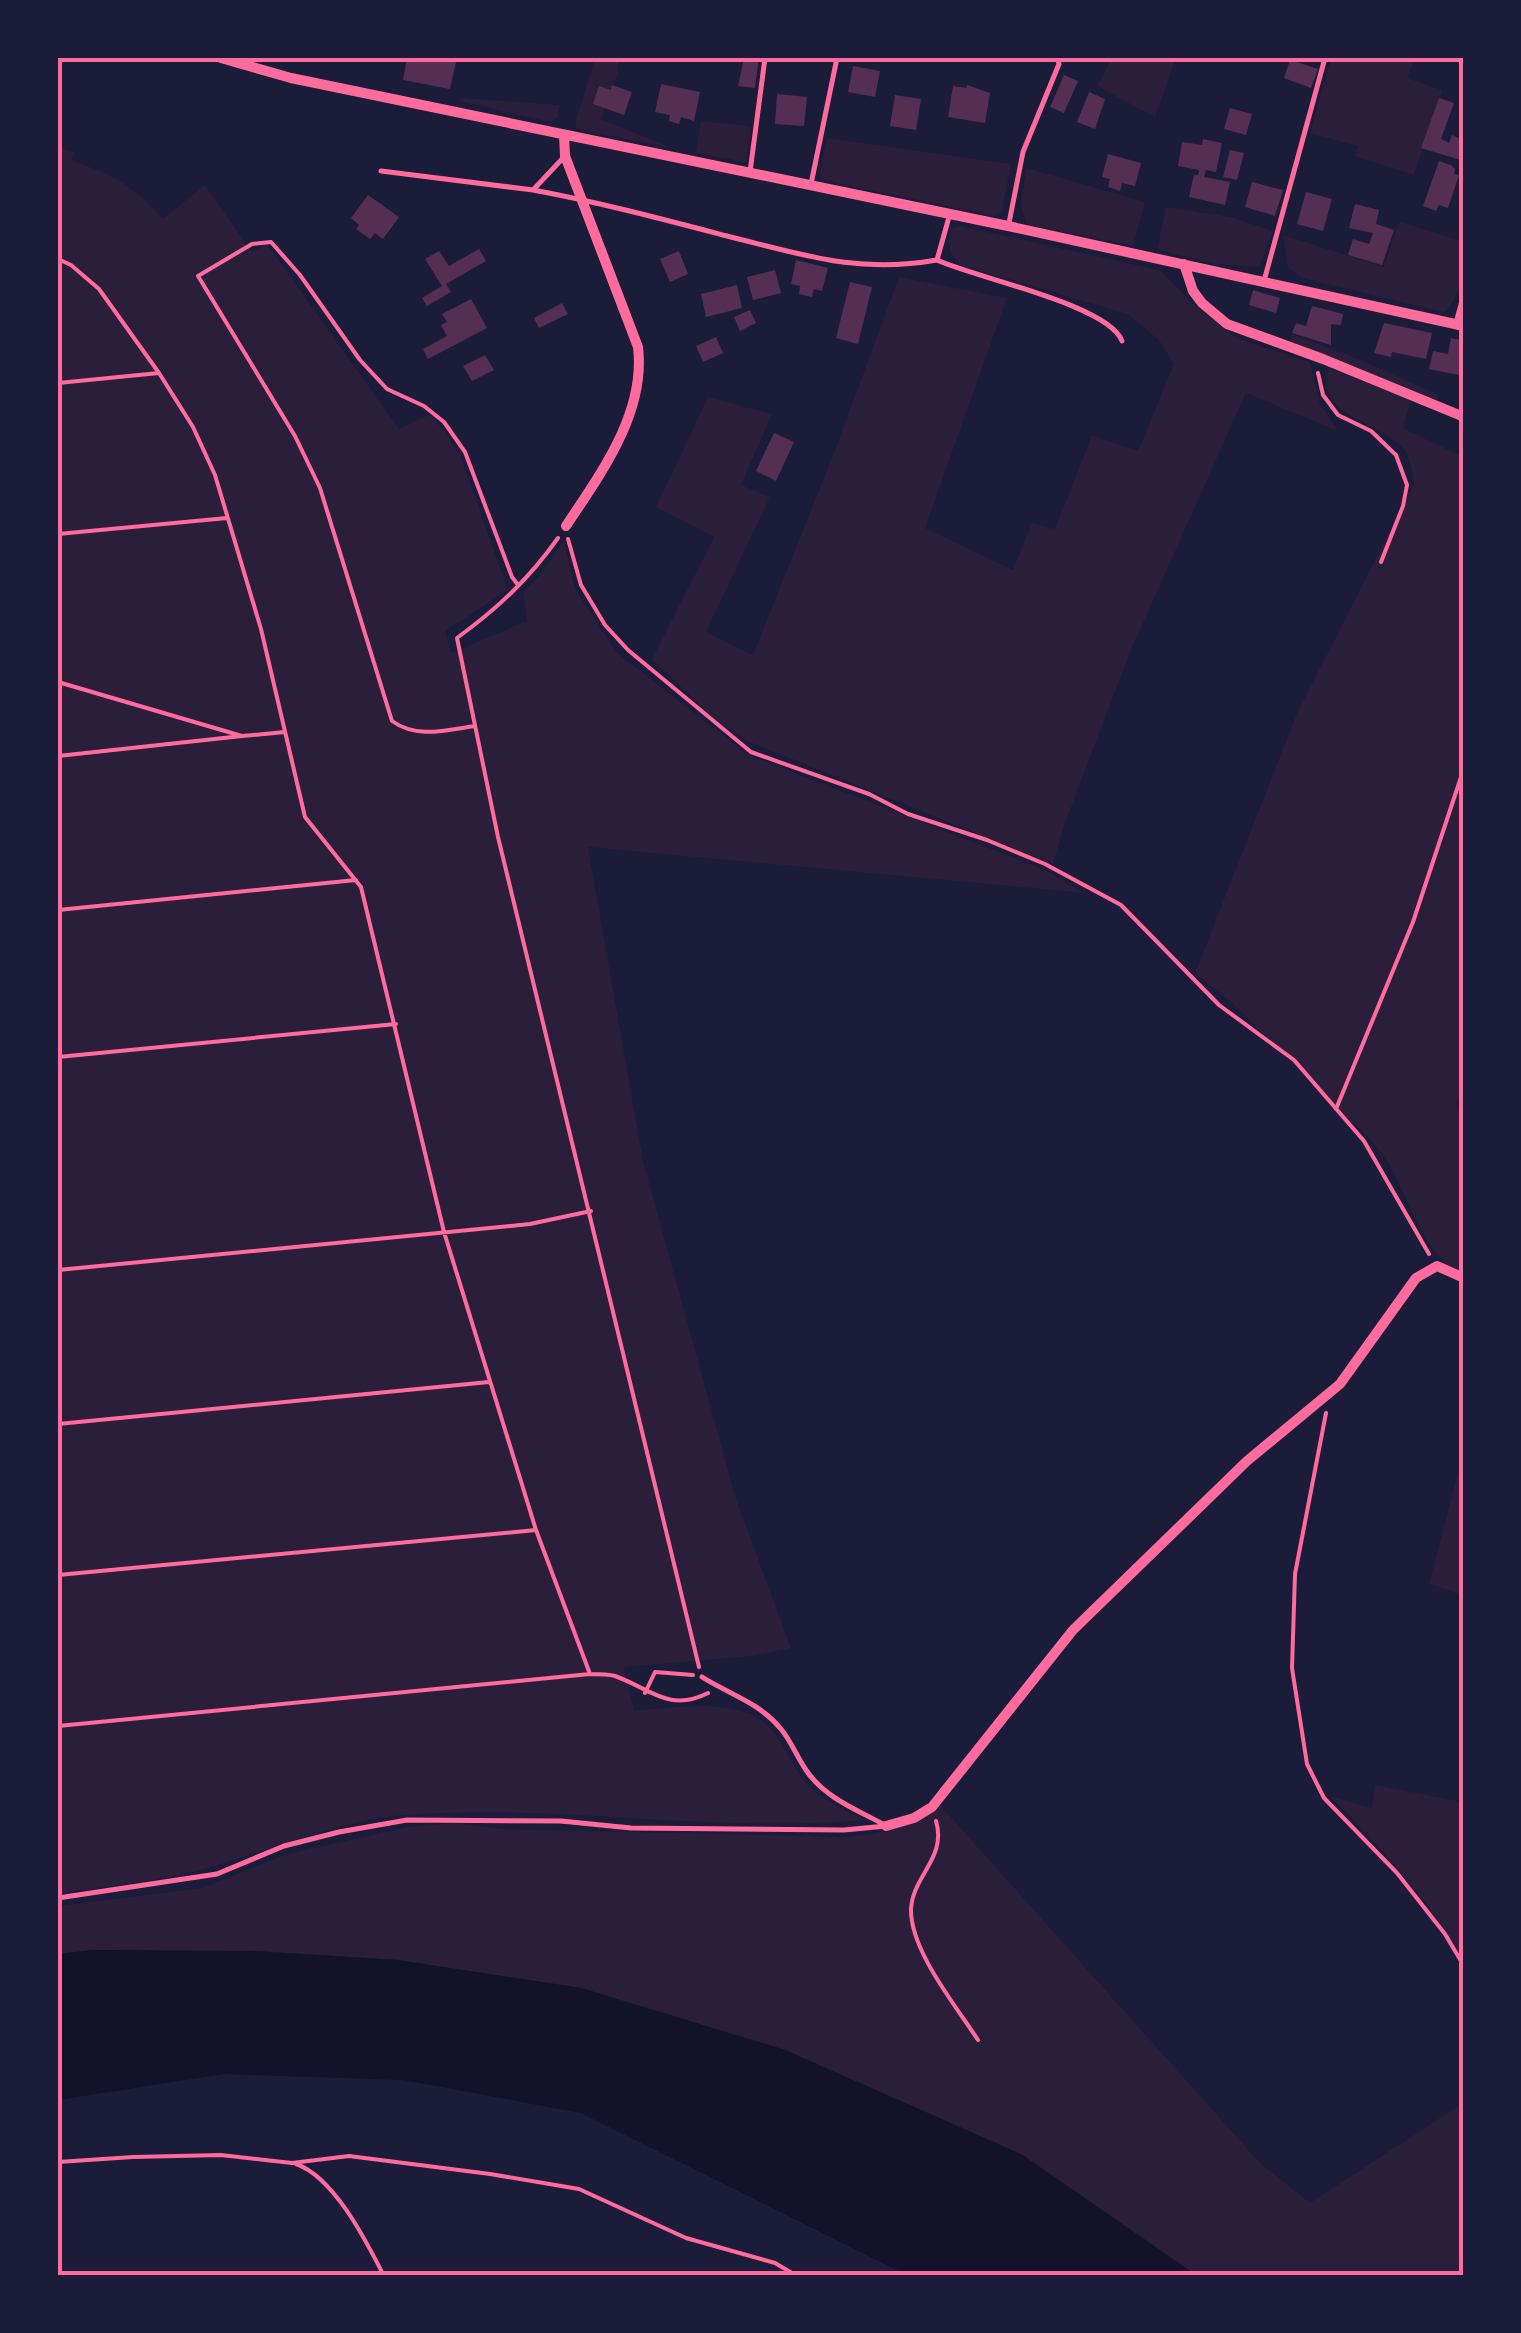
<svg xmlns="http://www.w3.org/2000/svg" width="1521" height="2333" viewBox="0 0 1521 2333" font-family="Cabin,sans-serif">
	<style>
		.green { fill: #2a1e3b }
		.water { fill: #12122b }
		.building { fill: #542f53 }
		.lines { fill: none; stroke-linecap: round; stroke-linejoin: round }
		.path { stroke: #ff6b9d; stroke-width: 4 }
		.service { stroke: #ff6b9d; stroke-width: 5 }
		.minor { stroke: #ff6b9d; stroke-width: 10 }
		.neatline { fill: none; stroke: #ff6b9d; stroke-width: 4 }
	</style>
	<rect width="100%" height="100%" fill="#1b1b3a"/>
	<!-- green -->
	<path class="green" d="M595 58H618V72L601 119 674 149 578 129 575 124Z
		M1112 58H1176L1155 117 1097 86Z
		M1331 58 1351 60 1353 58H1415L1407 78 1442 90 1414 175 1355 156 1358 146 1310 133Z
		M461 98 560 105 557 118 550 122 460 101Z
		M701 121 751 126 746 162 696 153Z
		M827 138 1011 164 1002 211 994 216 822 180 819 177Z
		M58 147 74 152 71 160C115 176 130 183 163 219L205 185 252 252 267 244 399 429 431 414 459 452 508 590 445 631 451 653 527 621 523 592 539 577 564 540 575 589 617 653 749 755 1045 870 1085 893 588 847 643 1161 736 1499 791 1648 752 1656 624 1667 634 1710C672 1709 718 1698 756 1717 781 1730 789 1764 807 1784 823 1801 845 1810 866 1820 712 1834 558 1803 404 1815 338 1821 277 1847 214 1866 165 1882 109 1885 58 1894Z
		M1026 168 1145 202 1133 246 1027 224 1021 206Z
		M1166 207 1231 217 1273 231 1259 267 1217 264 1157 250Z
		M1399 222 1463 241C1464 266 1464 294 1444 312L1302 278 1288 267 1283 235 1384 267Z
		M960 226 1159 270 1197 307 1238 339 1310 362 1320 404 1338 431 1246 393 1130 652 1064 826 1053 864 745 740 711 716 652 659 714 537 656 507 708 397 772 414 741 485 770 497 706 632 753 655 834 453 899 277 1007 298 925 528 1013 570 1032 523 1055 529 1092 435 1138 451 1174 364 1159 340 1128 314 961 265C948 254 947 245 951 229Z
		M1292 334 1356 358 1439 395 1436 401 1290 341Z
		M1328 368 1411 400 1403 428 1463 457 1464 1081 1457 1105 1464 1107 1463 1272C1427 1265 1406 1190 1387 1161 1382 1152 1373 1144 1366 1135L1232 1003 1195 973 1297 713 1414 484C1412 472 1411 457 1402 447 1376 419 1315 417 1328 368Z
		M1463 1453 1464 1595H1463L1429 1584Z
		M1375 1785 1463 1802V1958C1425 1895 1381 1848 1330 1796L1372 1808Z
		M941 1806 1260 2163 1310 2203 1463 2103V2275H1196L1021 2154 785 2050 581 1988 398 1960 253 1951 93 1950 58 1954V1906L203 1888 287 1854 408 1827 453 1823 501 1829 850 1837C885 1832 912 1827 941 1806Z"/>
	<!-- water -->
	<path class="water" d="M93 1950 253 1951 398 1960 581 1988 785 2050 1021 2154 1196 2275H907L581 2113 404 2080 224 2074 58 2100V1954Z"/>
	<!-- building -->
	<path class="building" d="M407 58 456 62 450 89 403 80Z
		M744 58H759L755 88 738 86Z
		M1290 60 1318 69 1311 88 1284 78Z
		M853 66 880 71 875 97 848 92Z
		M1064 75 1078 81 1064 113 1050 107Z
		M661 84 700 92 694 121 681 117 679 124 669 121 670 115 655 112Z
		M612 85 632 92 624 115 593 104 599 86 611 90Z
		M967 85 990 93 985 123 948 117 953 86 966 88Z
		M1089 92 1105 99 1095 129 1077 122Z
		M777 94 807 97 804 126 775 124Z
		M895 95 921 99 916 130 890 126Z
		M1439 98 1454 103 1441 139 1449 143 1452 135 1461 139 1459 146 1464 148V161L1421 148Z
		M1230 108 1252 114 1246 135 1224 129Z
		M1203 139 1222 143 1216 172 1206 170 1204 177 1230 182 1225 205 1189 197 1194 175H1198L1199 170 1178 166 1182 142 1202 145Z
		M1230 150 1244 153 1237 180 1223 177Z
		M1108 154 1141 163 1135 186 1122 183 1120 191 1108 187 1110 179 1102 177Z
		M1439 161 1451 165 1455 169 1454 174 1459 175 1448 208 1439 205 1436 211 1423 206Z
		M1252 182 1283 190 1275 216 1245 207Z
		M1306 192 1332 199 1323 231 1297 224Z
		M368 195 399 217 383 239 375 233 370 239 356 229 359 225 351 218Z
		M1355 204 1379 210 1376 224 1394 230 1382 265 1348 255 1353 239 1369 244 1373 233 1349 228Z
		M479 249 486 261 446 284 451 292 427 306 422 298 442 286 425 259 439 251 449 266Z
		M679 251 688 274 670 282 660 259Z
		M796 260 828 268 822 291 814 289 812 297 799 294 800 286 791 284Z
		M775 270 781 293 753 300 747 277Z
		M850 282 872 287 858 344 836 338Z
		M737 285 742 308 706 317 701 294Z
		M1253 290 1280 298 1276 313 1249 305Z
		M471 299 487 328 428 359 423 349 447 336 441 325 447 322 442 314Z
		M562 303 568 314 539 328 534 318Z
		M1312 306 1343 314 1341 325 1331 324V345L1292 333 1296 323 1306 326Z
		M750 310 756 323 740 331 734 317Z
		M1384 323 1432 333 1426 359 1392 352 1391 357 1374 353Z
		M716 337 723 353 703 362 696 346Z
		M1451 338 1464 341V376L1429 369 1433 351 1448 354Z
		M485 355 494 370 472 381 463 366Z
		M774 433 794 442 776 481 756 471Z"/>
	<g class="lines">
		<!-- path -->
		<path class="path" d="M58 259 71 265 99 289 159 373 193 427 215 475 261 629 305 817 361 887 444 1232 536 1530 590 1674 58 1726
			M1318 373 1323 395 1338 415 1371 431 1396 455 1407 485 1403 506 1381 562
			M58 383 159 373
			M58 534 227 518
			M558 538C529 579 497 609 457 638L498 837 699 1667
			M568 539 581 585 605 625 628 650 751 752 869 794 908 814 987 840 1045 864 1121 905 1219 1005 1294 1060 1364 1141 1429 1254
			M58 682 242 736 58 756
			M475 726C446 730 417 739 392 721L320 488 295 436 198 276 252 244 271 242 300 275 360 360 387 389 424 406 444 422 465 452 512 577 518 585
			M242 736 285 732
			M58 910 356 880
			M58 1057 396 1024
			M1336 1109 1413 922 1464 768
			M58 1270 530 1224 591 1211
			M1326 1413 1295 1574 1292 1668 1307 1764 1324 1798 1397 1873 1445 1934 1464 1966
			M58 1424 489 1382
			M58 1575 536 1530
			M590 1674C598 1674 608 1674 615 1676 649 1688 669 1713 708 1693
			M645 1693 655 1672 693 1675
			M936 1821C947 1858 913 1875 911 1909 910 1950 956 2006 978 2040
			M58 2162 133 2157 221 2155 292 2163 349 2156 490 2174 579 2189 686 2238 775 2263 797 2276
			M296 2164C334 2177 366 2241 384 2276"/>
		<!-- service -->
		<path class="service" d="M563 158 533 190C598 202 662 219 727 236 804 255 857 274 937 260L949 217
			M381 171 533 190
			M750 172 765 58
			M811 184 837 58
			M1009 223 1023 152 1059 64 1057 58
			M937 260C976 278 1109 305 1122 341
			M1264 281 1325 58
			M702 1677C729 1694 760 1703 781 1729 791 1741 797 1757 806 1770 824 1797 855 1809 883 1824
			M58 1898 217 1874 284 1846 339 1832 407 1820 561 1821 631 1828 844 1830 886 1826"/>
		<!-- minor -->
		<path class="minor" d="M221 58 291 78 1008 226 1464 326
			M564 135 565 156 638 347C646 413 601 473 566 526
			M1184 264 1193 291 1202 303 1227 324 1323 359 1464 417
			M1458 325 1464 303
			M886 1826 914 1818 932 1807 1073 1630 1247 1461 1340 1384 1416 1278 1437 1266 1464 1278"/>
	</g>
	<!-- border -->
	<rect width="1521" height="2333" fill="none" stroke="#1b1b3a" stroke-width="120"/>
	<rect x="60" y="60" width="1401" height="2213" class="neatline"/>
</svg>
